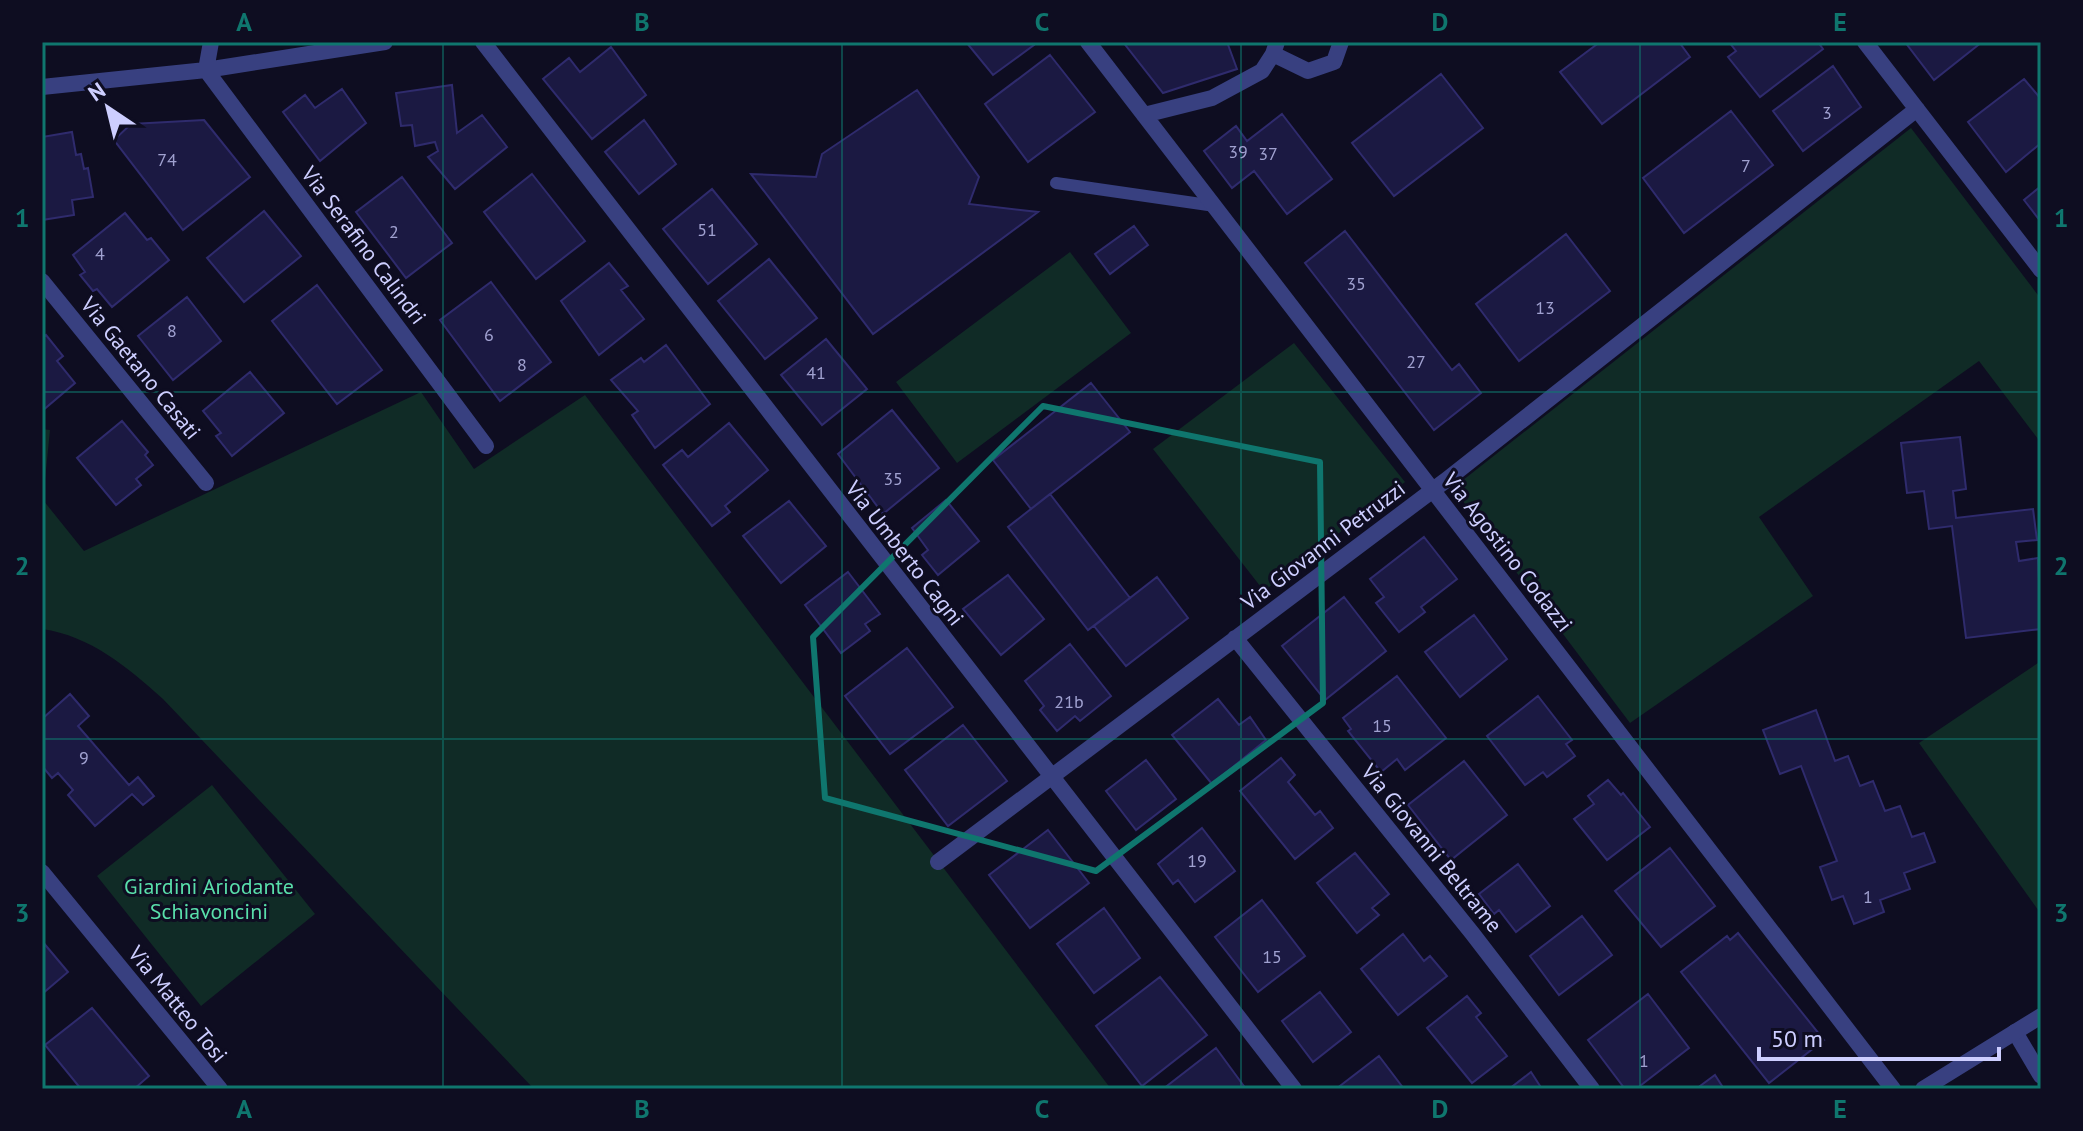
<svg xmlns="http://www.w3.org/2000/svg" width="2083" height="1131" viewBox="0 0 2083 1131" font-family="'PT Sans',sans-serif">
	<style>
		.green { fill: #102b26 }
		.building { fill: #1b1942; stroke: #2f2b6d; stroke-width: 2 }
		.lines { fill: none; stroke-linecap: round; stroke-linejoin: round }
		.service { stroke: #384080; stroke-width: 12 }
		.minor { stroke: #384080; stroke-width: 16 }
		.tertiary { stroke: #384080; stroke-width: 16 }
		.marked { fill: none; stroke: #0f766e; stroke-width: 6; stroke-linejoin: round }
		.grid { fill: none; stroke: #0f766e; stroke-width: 2; stroke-opacity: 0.55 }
		.labels { text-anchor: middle; stroke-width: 6; stroke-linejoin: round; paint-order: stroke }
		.number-label { font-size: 18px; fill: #a0a1d0 }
		.street-label { font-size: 22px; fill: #cdceff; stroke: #0e0d21 }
		.park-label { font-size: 22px; fill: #59deaa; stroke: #0e0d21 }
		.neatline { fill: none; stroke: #0f766e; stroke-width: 3 }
		.grid-label { font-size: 26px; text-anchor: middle; font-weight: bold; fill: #0f766e }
	</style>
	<rect width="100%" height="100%" fill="#0e0d21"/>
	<!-- green -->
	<path class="green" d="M1911 128 2041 299V443L1979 361 1759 517 1813 596 1630 723 1453 488Z
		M1070 252 1131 333 957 463 896 382Z
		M1294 343 1405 482 1264 591 1153 449Z
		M421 392 474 469 585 395 1111 1089H534L163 699C127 667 91 636 42 629V429L50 430 43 500 84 551Z
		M2041 661V914L1919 743Z
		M212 785 315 914 201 1006 97 876Z"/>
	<!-- building -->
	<path class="building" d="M966 42H1032L1034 45 993 75Z
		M1123 42H1227L1237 69 1163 93Z
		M1600 42H1679L1690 57 1602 124 1560 72Z
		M1729 42H1818L1823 49 1760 97 1728 57 1736 51Z
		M1905 42H1982L1934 80Z
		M611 47 646 95 592 139 543 79 569 58 580 72Z
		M1050 55 1095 112 1028 162 985 104Z
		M1833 66 1861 107 1803 151 1773 111Z
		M1441 74 1483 128 1394 196 1352 143Z
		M2024 79 2041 99V143L2006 172 1968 122Z
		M452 85 457 133 482 115 507 147 455 189 428 157 438 151 435 142 415 146 412 125 401 126 396 93Z
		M342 89 366 123 320 161 283 112 305 95 315 108Z
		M917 90 979 177 969 204 1038 212 873 334 751 174 816 177 822 154Z
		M1731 111 1773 165 1684 233 1643 178Z
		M1282 114 1332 179 1287 214 1254 171 1232 188 1204 151 1236 126 1247 141Z
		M204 120 250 177 183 230 114 140 131 124Z
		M644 120 676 164 639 194 605 152Z
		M72 132 76 155 81 154 84 169 88 168 93 197 72 200 74 215 42 220V137Z
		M532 174 585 241 536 279 484 212Z
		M402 177 452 243 406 278 356 212Z
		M2041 186V222L2024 200Z
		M712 189 757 244 708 284 663 229Z
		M264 211 301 256 244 302 207 258Z
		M125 213 147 240 151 238 169 260 112 307 97 289 93 291 80 275 85 272 73 255Z
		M1134 226 1148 245 1110 274 1095 254Z
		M1345 231 1452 370 1459 364 1481 393 1434 430 1305 263Z
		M1566 234 1610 291 1519 361 1476 304Z
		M769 259 817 318 765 359 718 301Z
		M609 263 628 286 621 290 644 319 599 355 561 301Z
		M491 282 551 362 500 401 440 320Z
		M317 285 382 370 337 404 272 321Z
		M187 297 221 341 173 380 138 336Z
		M46 335 63 356 57 361 75 383 42 411V338Z
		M826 339 867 389 822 425 781 375Z
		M666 345 710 404 655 448 632 415 638 411 611 380 641 358 644 362Z
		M250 372 284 413 232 456 216 436 221 433 203 411Z
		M1091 383 1130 432 1031 509 993 460Z
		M892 410 939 468 883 514 838 454Z
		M122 421 148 452 145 455 153 465 136 479 141 485 116 505 77 458Z
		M729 423 768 470 725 506 730 512 712 526 663 465 682 450 688 457Z
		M1960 437 1966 489 1953 491 1956 518 2033 509 2037 540 2016 542 2019 561 2038 558 2041 629 1966 638 1952 526 1929 529 1924 491 1907 493 1901 443Z
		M1050 494 1130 598 1088 630 1008 527Z
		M946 500 979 541 938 575 922 555 928 550 912 528Z
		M789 501 826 546 781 583 743 536Z
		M1424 537 1457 579 1421 607 1425 612 1399 632 1376 603 1384 597 1370 579Z
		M848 572 880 614 865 624 870 631 841 653 805 605Z
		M1008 575 1044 619 1001 655 963 609Z
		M1157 577 1188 618 1126 666 1094 626Z
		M1344 597 1386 651 1325 700 1282 646Z
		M1474 615 1507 659 1460 697 1425 652Z
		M1070 644 1111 696 1080 721 1075 716 1057 731 1040 710 1044 706 1025 681Z
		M907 648 953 707 890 754 845 696Z
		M1397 676 1446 738 1405 770 1397 759 1381 772 1348 731 1351 729 1343 718Z
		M70 694 89 716 78 726 129 785 138 777 154 796 143 805 132 794 95 826 68 795 73 790 58 773 52 778 42 766V719Z
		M1538 696 1572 740 1566 744 1575 756 1547 777 1543 772 1525 785 1487 736Z
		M1218 699 1239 725 1250 717 1266 740 1212 784 1172 735Z
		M1816 710 1835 761 1848 756 1860 786 1873 781 1885 811 1900 806 1912 837 1924 833 1935 862 1904 873 1910 889 1880 900 1884 912 1854 924 1843 896 1832 900 1820 867 1837 861 1801 766 1780 774 1763 730Z
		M963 725 1007 781 948 826 905 770Z
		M1281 758 1295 775 1288 782 1315 815 1320 811 1333 828 1295 859 1240 791Z
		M1146 760 1176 799 1136 830 1106 791Z
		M1464 761 1507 815 1451 860 1408 805Z
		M1608 780 1621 795 1623 793 1650 827 1607 860 1574 819 1594 804 1588 796Z
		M1202 828 1235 871 1195 902 1178 880 1173 884 1158 864Z
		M1048 830 1089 883 1030 928 989 875Z
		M1670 848 1715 906 1661 947 1615 891Z
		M1355 853 1389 894 1372 908 1379 915 1357 933 1317 883Z
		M1518 864 1550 906 1516 932 1499 910 1494 914 1479 894Z
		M1262 900 1305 956 1258 992 1215 937Z
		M1104 908 1140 958 1094 993 1057 944Z
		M1582 916 1612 955 1559 995 1530 956Z
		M1738 933 1824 1040 1769 1083 1681 972 1727 936 1730 940Z
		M1403 934 1424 961 1430 956 1447 976 1398 1015 1361 969Z
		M42 941 68 972 42 994Z
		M1160 977 1207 1035 1142 1086 1096 1026Z
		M1320 992 1351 1032 1313 1062 1282 1021Z
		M1648 994 1689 1048 1636 1089H1625L1588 1040Z
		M1467 996 1481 1013 1476 1017 1507 1056 1472 1083 1427 1028Z
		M92 1008 149 1076 134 1089H81L45 1045Z
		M1216 1048 1246 1089H1163Z
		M1379 1056 1404 1089H1336Z
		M1531 1072 1542 1089H1509Z
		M1715 1075 1724 1089H1696Z"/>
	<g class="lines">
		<!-- service -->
		<path class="service" d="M1056 183 1215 206"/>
		<!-- minor -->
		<path class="minor" d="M211 42 206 70 486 446
			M483 42 1294 1089
			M1088 42 1893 1089
			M1865 42 2041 270
			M1273 54 1308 71 1334 62 1341 42
			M42 87 206 70 385 42
			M1144 115 1212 98 1262 71 1273 54 1277 42
			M42 281 206 483
			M1235 638 1472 933 1592 1089
			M938 862 1445 481 1917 109
			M42 872 220 1089
			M2015 1032 2041 1076"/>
		<!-- tertiary -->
		<path class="tertiary" d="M1923 1089 2041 1016"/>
	</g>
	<!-- marked area -->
	<path class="marked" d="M1043 406 1320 462 1323 703 1096 871 825 798 813 637Z"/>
	<!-- grid -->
	<path class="grid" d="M443 42V1089M842 42V1089M1241 42V1089M1640 42V1089M42 392H2041M42 739H2041"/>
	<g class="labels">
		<!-- number labels -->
		<g class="number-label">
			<text x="1827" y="119">3</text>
			<text x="1238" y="158">39</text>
			<text x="1268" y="160">37</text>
			<text x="167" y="166">74</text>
			<text x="1746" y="172">7</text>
			<text x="707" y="236">51</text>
			<text x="394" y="238">2</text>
			<text x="100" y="260">4</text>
			<text x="1356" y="290">35</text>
			<text x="1545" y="314">13</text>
			<text x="172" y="337">8</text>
			<text x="489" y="341">6</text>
			<text x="1416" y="368">27</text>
			<text x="522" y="371">8</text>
			<text x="816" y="379">41</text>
			<text x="893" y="485">35</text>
			<text x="1069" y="708">21b</text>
			<text x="1382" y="732">15</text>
			<text x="84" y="764">9</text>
			<text x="1197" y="867">19</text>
			<text x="1868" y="903">1</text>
			<text x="1272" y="963">15</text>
			<text x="1644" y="1067">1</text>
		</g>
		<!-- street labels -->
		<g class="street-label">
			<text transform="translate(364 245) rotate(53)" y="8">Via Serafino Calindri</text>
			<text transform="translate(141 368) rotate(51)" y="8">Via Gaetano Casati</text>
			<text transform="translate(1323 545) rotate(-37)" y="8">Via Giovanni Petruzzi</text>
			<text transform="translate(1508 552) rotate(52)" y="8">Via Agostino Codazzi</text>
			<text transform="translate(905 553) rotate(52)" y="8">Via Umberto Cagni</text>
			<text transform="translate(1432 848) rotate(51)" y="8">Via Giovanni Beltrame</text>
			<text transform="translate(178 1004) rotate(51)" y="8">Via Matteo Tosi</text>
		</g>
		<!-- park labels -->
		<g class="park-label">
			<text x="209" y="894">Giardini Ariodante<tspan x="209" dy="25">Schiavoncini</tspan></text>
		</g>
	</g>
	<!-- border -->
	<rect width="2083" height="1131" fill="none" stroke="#0e0d21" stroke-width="88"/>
	<!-- north arrow -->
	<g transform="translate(108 108) rotate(325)" stroke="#0e0d21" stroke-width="6" paint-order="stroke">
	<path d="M0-6L14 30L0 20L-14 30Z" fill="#cdceff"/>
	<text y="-12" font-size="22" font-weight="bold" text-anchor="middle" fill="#cdceff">N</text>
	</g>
	<!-- scale -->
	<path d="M1759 1047v12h240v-12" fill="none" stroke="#cdceff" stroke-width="4"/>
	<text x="1771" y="1047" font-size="24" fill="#cdceff" stroke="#0e0d21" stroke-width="6" paint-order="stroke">50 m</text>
	<rect x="44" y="44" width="1995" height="1043" class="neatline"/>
	<g class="grid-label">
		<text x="244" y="31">A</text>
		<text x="642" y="31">B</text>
		<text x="1042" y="31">C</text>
		<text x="1440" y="31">D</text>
		<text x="1840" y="31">E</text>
		<text x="22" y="227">1</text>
		<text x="2061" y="227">1</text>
		<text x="22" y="575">2</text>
		<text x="2061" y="575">2</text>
		<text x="22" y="922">3</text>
		<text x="2061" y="922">3</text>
		<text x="244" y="1118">A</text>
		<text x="642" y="1118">B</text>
		<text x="1042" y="1118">C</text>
		<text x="1440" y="1118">D</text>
		<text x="1840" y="1118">E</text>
	</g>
</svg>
